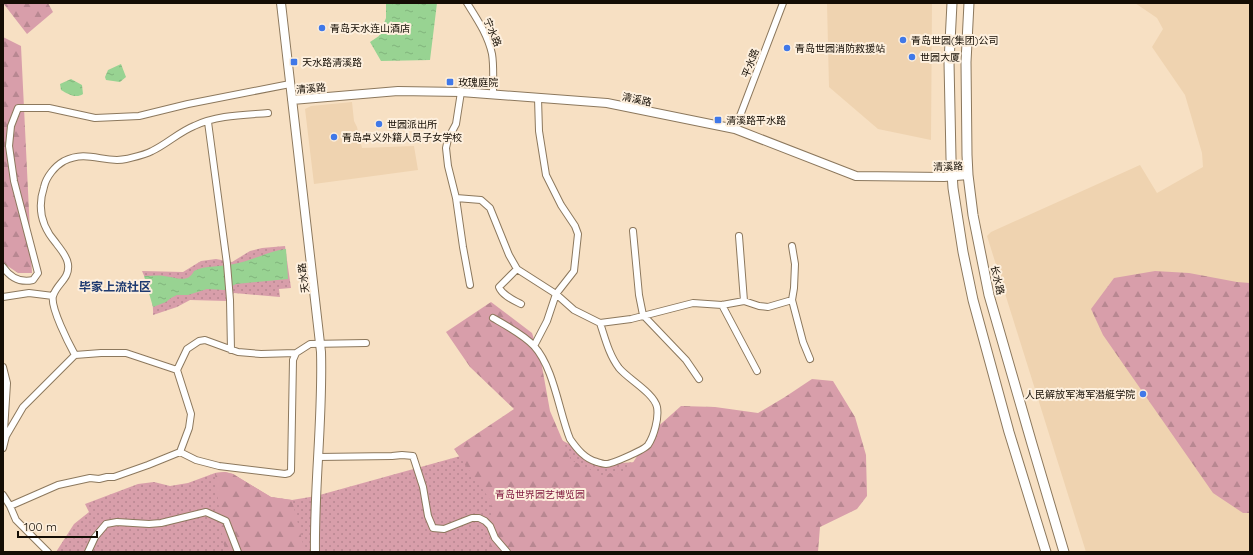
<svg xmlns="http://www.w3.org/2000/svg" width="1253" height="555" viewBox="0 0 1253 555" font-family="Quicksand,'Noto Sans SC',sans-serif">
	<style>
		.built { fill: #efd3b0 }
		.grass { fill: url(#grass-dots) }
		.forest { fill: url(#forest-firs) }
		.water { fill: url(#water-ripples) }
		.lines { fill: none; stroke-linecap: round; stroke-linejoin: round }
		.minor-casing { stroke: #8c785d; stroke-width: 8 }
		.tertiary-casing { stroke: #8c785d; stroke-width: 10 }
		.secondary-casing { stroke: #8c785d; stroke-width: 11 }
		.minor { stroke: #fff; stroke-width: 6 }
		.tertiary { stroke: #fff; stroke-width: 8 }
		.secondary { stroke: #fff; stroke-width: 9 }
		.poi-dot { fill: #4078e8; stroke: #fdefdd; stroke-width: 1.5 }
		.labels { text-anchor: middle; stroke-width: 4; stroke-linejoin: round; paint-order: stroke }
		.poi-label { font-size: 10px; fill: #140d04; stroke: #fdefdd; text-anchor: start }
		.street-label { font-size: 10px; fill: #140d04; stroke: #fdefdd }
		.park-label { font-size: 10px; fill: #831d41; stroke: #fdefdd }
		.quarter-label { font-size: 12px; font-weight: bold; fill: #1e3a70; stroke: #fdefdd }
	</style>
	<defs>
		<pattern id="grass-dots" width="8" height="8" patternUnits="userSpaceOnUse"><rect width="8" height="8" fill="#d89eaa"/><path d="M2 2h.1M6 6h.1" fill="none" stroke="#b88791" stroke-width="1.8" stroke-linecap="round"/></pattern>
		<pattern id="forest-firs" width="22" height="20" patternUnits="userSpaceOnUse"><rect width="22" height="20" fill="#d89eaa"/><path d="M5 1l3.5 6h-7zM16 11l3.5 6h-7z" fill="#b88791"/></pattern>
		<pattern id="water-ripples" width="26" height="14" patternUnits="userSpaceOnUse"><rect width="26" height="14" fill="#98d392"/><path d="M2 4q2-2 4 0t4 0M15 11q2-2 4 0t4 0" fill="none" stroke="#82b47c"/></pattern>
	</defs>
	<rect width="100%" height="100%" fill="#f7e0c3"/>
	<!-- built -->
	<path class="built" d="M827 3H932L931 140 878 129 829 87Z
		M1135 3H1250V552H1086L987 236 991 232 1140 165 1157 193 1203 167 1202 153 1185 95 1152 47 1163 29 1157 18Z
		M352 102 354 121 357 127 362 148 414 146 418 170 314 184 305 109 311 106Z"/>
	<!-- grass -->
	<path class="grass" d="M285 246 291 288 279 289 280 297 234 293 227 301 190 300 177 307 153 315C154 300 148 284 142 271L183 272 201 261 216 259 232 262 250 251 262 248Z
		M547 432 605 464 777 453 810 552H56L74 524 89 512 85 504 138 484 154 482 170 486 188 483 215 473 225 472 233 474 271 497 292 500 316 496Z"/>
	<!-- forest -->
	<path class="forest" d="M3 3H48L53 12 27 34Z
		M3 37 21 46 32 273H18L3 263Z
		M1155 271 1189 273 1237 282 1250 283V513H1243L1213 493 1103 335 1091 309 1114 278Z
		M491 302 532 333 541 361 550 411 571 460 601 475 627 472 653 431 681 406 715 407 758 413 785 397 812 379 833 381 855 417 866 455 867 496 857 509 820 527 818 552H489L491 528V501L454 449 514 409 470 367 446 332Z
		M225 472 233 474 271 497 292 500 305 552H226L223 542 215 473Z"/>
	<!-- water -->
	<path class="water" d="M386 3H437L430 60 381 61 370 42 379 36 386 18Z
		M121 64 126 77 120 82 106 80 105 77 108 70Z
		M71 79 82 85 83 94C76 99 68 94 61 90L60 84Z
		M286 249 288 279 236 284 225 290 207 289 188 295H177L171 298 166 302 153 307 144 276C151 276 158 275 164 276 175 277 188 284 194 271 206 265 221 267 234 264 252 261 268 251 286 249Z"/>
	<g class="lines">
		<defs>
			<path id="minor" d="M467 3C477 19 488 35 492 54 494 66 493 81 493 94
				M461 92 456 124 448 139 446 148 448 166 456 198 463 247 470 285
				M208 122 227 264 230 300 231 350
				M735 129 783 3
				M456 198 481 200 490 208 509 255 517 269 556 294 574 310 600 323 631 319 693 303 722 305 744 301 759 306 768 307 792 300
				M633 231 639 295 643 315 686 360 699 379
				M739 236 744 301
				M792 246 795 264 794 288 792 300 803 342 810 359
				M3 267C10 277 20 283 33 280L38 273 14 181 9 146 11 126 18 108H49L95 118 139 116 188 104 290 84
				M517 269 499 287C502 295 513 300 521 304
				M3 297 29 293 53 296
				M722 305 757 371
				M493 318C507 326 524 335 534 346 554 368 559 412 570 439 577 449 585 459 597 462 600 463 604 464 606 464 612 464 644 450 648 445 654 436 659 418 657 407 654 393 628 379 619 368 609 355 605 338 600 323
				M534 346 547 321 556 294 574 271 578 234 575 226 561 205 546 175 539 131 538 98
				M75 355C69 344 50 307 53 296 57 283 70 279 68 264 67 256 61 250 56 243 42 227 37 208 44 187 46 177 55 166 64 161 88 149 104 164 126 159 134 157 145 155 152 151 167 144 179 132 194 126 217 115 244 115 268 113
				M3 367 7 383 4 431 6 436
				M3 448 6 436 23 407 75 355 101 353H126L177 370
				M180 452 196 460 219 466 285 474 289 473 291 471 293 360 296 353
				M318 457 392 456 402 455 413 456 423 487 428 516 433 528 444 529 472 518H479L485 521 490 526 495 538 507 552
				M3 495 10 506 16 520 48 552
				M10 506 58 485 90 478 99 479 107 477H114L148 465 180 452 189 428 191 414 177 370 187 349 199 341 205 340 238 352 261 354 296 353 310 344 366 343
				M88 552 95 537 106 524 117 522 149 524 161 523 206 512 226 521 238 552"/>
			<path id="tertiary" d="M281 3 321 352C323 419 314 485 315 552
				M292 100 398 91 461 92 607 103 735 129 856 176 944 177 968 175"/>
			<path id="secondary" d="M952 3 949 62 951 158 953 188 963 252 973 300 1009 432 1046 552
				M969 3 966 62 967 155 968 175 973 215 989 295 1032 444 1064 552"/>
		</defs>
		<!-- minor casing -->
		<use href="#minor" class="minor-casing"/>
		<!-- tertiary casing -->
		<use href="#tertiary" class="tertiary-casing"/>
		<!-- secondary casing -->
		<use href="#secondary" class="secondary-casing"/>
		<!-- minor -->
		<use href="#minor" class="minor"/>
		<!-- tertiary -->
		<use href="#tertiary" class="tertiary"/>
		<!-- secondary -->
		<use href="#secondary" class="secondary"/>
	</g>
	<!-- markers -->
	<g class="poi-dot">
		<circle cx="322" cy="28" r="4"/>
		<circle cx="903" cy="40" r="4"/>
		<circle cx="787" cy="48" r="4"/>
		<circle cx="912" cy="57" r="4"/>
		<rect x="290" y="58" width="8" height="8" rx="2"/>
		<rect x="446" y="78" width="8" height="8" rx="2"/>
		<rect x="714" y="116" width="8" height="8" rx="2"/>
		<circle cx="379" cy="124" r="4"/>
		<circle cx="334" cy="137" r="4"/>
		<circle cx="1143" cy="394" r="4"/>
	</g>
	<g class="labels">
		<!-- poi labels -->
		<g class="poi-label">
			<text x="330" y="32">青岛天水连山酒店</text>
			<text x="911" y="44">青岛世园(集团)公司</text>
			<text x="795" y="52">青岛世园消防救援站</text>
			<text x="920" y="61">世园大厦</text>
			<text x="302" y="66">天水路清溪路</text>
			<text x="458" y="86">玫瑰庭院</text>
			<text x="726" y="124">清溪路平水路</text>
			<text x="387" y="128">世园派出所</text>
			<text x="342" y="141">青岛卓义外籍人员子女学校</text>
			<text x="1135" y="398" text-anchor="end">人民解放军海军潜艇学院</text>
		</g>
		<!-- street labels -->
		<g class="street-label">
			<text transform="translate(493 32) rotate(67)" y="4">宁水路</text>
			<text transform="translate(750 63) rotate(-69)" y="4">平水路</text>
			<text transform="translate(311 88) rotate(-5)" y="4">清溪路</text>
			<text transform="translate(637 99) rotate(12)" y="4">清溪路</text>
			<text transform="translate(948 166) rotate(-2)" y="4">清溪路</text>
			<text transform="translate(303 278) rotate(-97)" y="4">天水路</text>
			<text transform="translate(998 280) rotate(77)" y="4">长水路</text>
		</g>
		<!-- park labels -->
		<g class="park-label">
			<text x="540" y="498">青岛世界园艺博览园</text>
		</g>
		<!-- quarter labels -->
		<g class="quarter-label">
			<text x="115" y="291">毕家上流社区</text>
		</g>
	</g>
	<!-- border -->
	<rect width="1253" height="555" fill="none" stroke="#140d04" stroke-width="8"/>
	<!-- scale -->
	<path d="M18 531v6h79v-6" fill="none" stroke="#140d04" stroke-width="2"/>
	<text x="24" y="531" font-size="12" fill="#140d04" stroke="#fdefdd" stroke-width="3" paint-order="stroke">100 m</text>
</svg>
